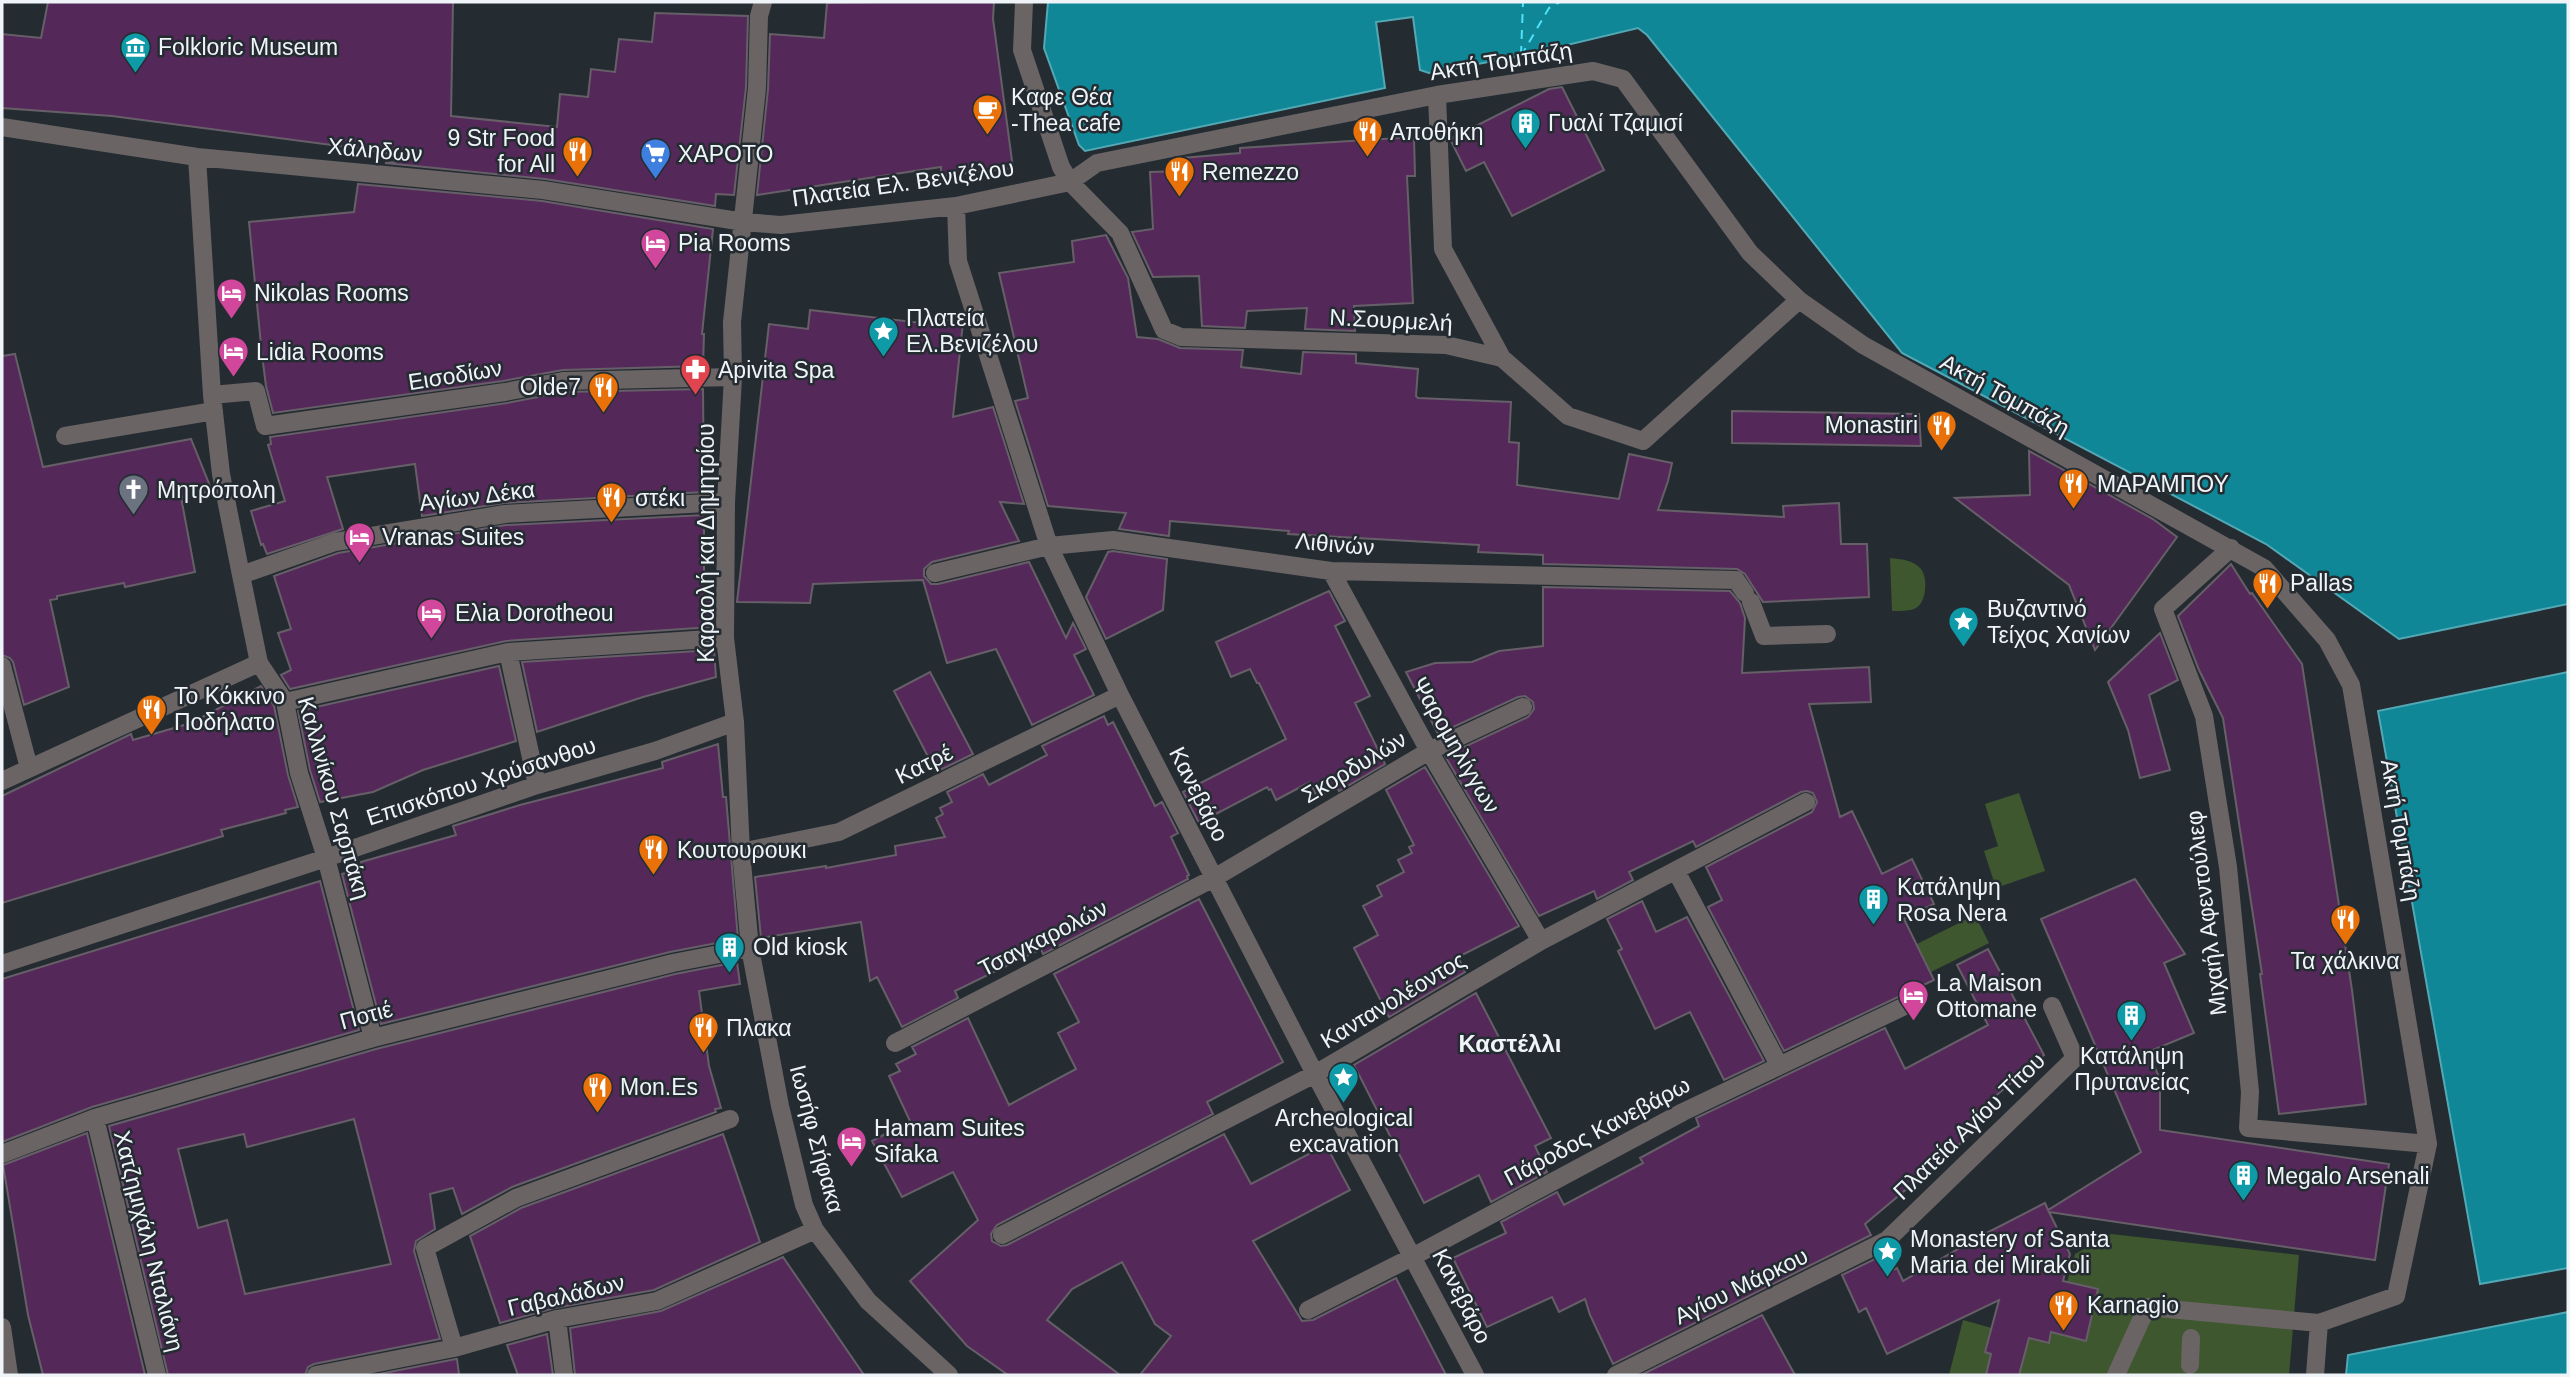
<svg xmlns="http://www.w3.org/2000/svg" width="2570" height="1377" viewBox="0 0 2570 1377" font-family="Helvetica,sans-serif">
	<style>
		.green { fill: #3e572f }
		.water { fill: #0f8797; stroke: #52a8b4; stroke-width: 2 }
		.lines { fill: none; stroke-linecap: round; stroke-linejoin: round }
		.ferry { stroke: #4ee2f9; stroke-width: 2; stroke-dasharray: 9 7; stroke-linecap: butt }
		.building { fill: #54295a; stroke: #675f68; stroke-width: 2; fill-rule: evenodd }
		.minor { stroke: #6a6465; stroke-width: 18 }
		.labels { text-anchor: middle; stroke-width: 5; stroke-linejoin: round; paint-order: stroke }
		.poi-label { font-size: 23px; fill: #eff4f9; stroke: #242c32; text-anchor: start }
		.street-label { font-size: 23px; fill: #eff4f9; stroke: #242c32 }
		.neighbourhood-label { font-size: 24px; font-weight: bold; fill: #eff4f9; stroke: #242c32 }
	</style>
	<rect width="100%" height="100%" fill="#242c32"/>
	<!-- green -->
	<path class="green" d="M1890 558C1900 559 1914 560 1921 569 1928 578 1927 604 1914 609 1908 611 1899 611 1892 611Z
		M2019 793 2045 871 1996 888 1984 851 1998 846 1985 804Z
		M1975 915 1989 943 1931 972 1917 944Z
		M2111 1234 2299 1255 2289 1375H1949L1963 1320 2049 1344 2075 1254Z"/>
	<!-- water -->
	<path class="water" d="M1048 2H2568V604L2399 639 2266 544 1902 353 1647 35 1638 28 1521 56 1429 73 1420 70 1413 17 1376 22 1385 88 1085 151 1079 145 1044 48Z
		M2568 672V1268L2480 1284 2378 711Z
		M2568 1312V1375H2346L2348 1355Z"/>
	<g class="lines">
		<!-- ferry -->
		<path class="ferry" d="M1521 55 1523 2
			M1521 56 1549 8 1560 2"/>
	</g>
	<!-- building -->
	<path class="building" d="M48 2H453L451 116 557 127 560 94 588 97 591 69 615 72 619 39 652 42 655 13 748 16 746 87 734 195 716 194 715 206 545 179 385 163 396 162V155L362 149 112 116 2 108V34L41 38Z
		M882 2H994L993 19 1013 168 941 176V167L757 195 768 89 770 34 824 38 827 3Z
		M1562 87 1604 170 1512 216 1484 162 1466 171 1450 139 1549 89Z
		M1414 137 1415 176H1407L1413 303 1354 306 1355 331 1305 329 1307 308 1247 311 1245 328 1202 326 1199 276 1153 277 1132 232 1153 229 1150 172 1182 171V158L1240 153V148Z
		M358 184 542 201 713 229 702 334H704L703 366 563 370 503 381 273 413 266 386 262 355 249 222 354 212Z
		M1106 235 1128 278 1137 337 1158 339 1180 348 1243 350 1241 367 1301 374 1303 352 1356 354V363L1418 369 1416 396 1418 398 1511 402 1509 442 1519 443 1517 485 1619 499 1629 454 1672 463 1668 481 1658 510 1784 517 1783 506 1839 503 1841 544H1867L1869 597 1763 602 1745 574 1737 569 1543 564V555L1478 552 1479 545 1288 534 1289 531 1170 521 1169 536 1119 529 1126 513 1048 506 1015 401 1028 398 999 273 1074 262 1072 241Z
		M810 310 930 324 931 318 963 322 953 417 993 407 1024 504 1000 502 1019 541 932 562 924 569V576L931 584H938L1029 562 1066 638 1073 623 1086 649 1074 655 1094 695 1032 725 996 649 947 663 923 580 813 584 810 603 737 602 769 324 808 329Z
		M15 354 43 467 191 439 212 491 181 497 195 572 125 587 124 583 57 596V599L50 600 69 687 24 705 13 662 10 658 2 655V356Z
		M703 389 704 492 504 503 422 516 415 464 327 477 343 529 267 554 263 544 261 545 251 511 285 501 268 445 271 444 270 437 507 403 564 392Z
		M1732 411 1919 414 1921 446 1732 443Z
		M2029 451 2153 519 2177 537 2095 650 2069 585 1955 498 2030 495Z
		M704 515V587L709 588 712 627 506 641 290 689 281 675 291 670 278 633 291 629 274 576 338 553 506 525Z
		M1113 551 1167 559 1163 610 1106 639 1086 597 1108 552Z
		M2231 564 2250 594 2252 593 2302 664 2352 990 2366 1104 2279 1114 2260 974H2262L2223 718 2199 670 2178 616Z
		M1543 587 1730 591 1740 603 1745 618 1742 673 1869 667 1871 702 1809 704 1840 817 1852 811 1882 874 1912 859 1934 904 1904 919 1934 980 1784 1051 1708 907 1722 900 1706 867 1812 812 1817 802 1813 793 1807 791 1801 792 1696 847 1693 841 1629 872 1633 880 1597 899 1594 891 1539 916 1445 756 1528 717 1534 709 1533 702 1525 696 1518 697 1438 734 1406 672 1435 663 1472 662 1499 651 1543 646Z
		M1329 591 1345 621 1335 626 1370 696 1355 703 1385 764 1339 791 1337 787 1317 797 1310 782 1276 800 1271 789 1269 790 1267 787 1199 823 1183 792 1286 739 1259 683H1257L1250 669 1231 677 1216 642Z
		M2160 633 2178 680 2149 695 2170 770 2140 778 2128 730 2108 682Z
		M714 650 716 677 643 697 537 732 522 662Z
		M499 666 516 741 423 770 373 792 320 802 310 770 298 711Z
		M930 672 973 754 936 772 894 691Z
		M261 686 274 706 288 775 298 807 285 810 286 813 221 830 223 836 2 903V796L131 734 133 740 191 723Z
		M1104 716 1108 725 1113 722 1155 806 1162 802 1178 833 1171 837 1189 875 1187 876 1188 879 1043 954 1041 949 955 991 958 998 902 1027 877 977 870 981 861 922 761 938 755 877 826 866V868L896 855 895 846 945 837 936 818 943 814 940 808 952 802 947 792 983 774 989 785 1047 755 1042 746Z
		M718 744 723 797H726L738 939 670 952 381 1024 342 874 363 868 361 862 456 835 453 826 520 805 663 768 662 762Z
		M1425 767 1519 926 1458 957 1465 972 1389 1017 1354 948 1378 935 1363 906 1382 896 1377 886 1404 872 1398 860 1412 853 1409 847 1414 845 1386 790Z
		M2135 879 2185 954 2164 963 2194 1033 2148 1052 2160 1079V1130L2389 1164 2375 1260 2049 1212 2070 1254 2063 1281 2098 1289 2086 1341 2051 1332 2049 1343 2029 1338 2019 1375H1986L1991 1354 1985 1352 1999 1300 1887 1354 1866 1308 1859 1312 1842 1275 1881 1256 1888 1272 1897 1268 1903 1281 1977 1238 2045 1203 2048 1210 2141 1152 2041 919Z
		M320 881 359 1030 92 1107 2 1142V979Z
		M1199 899 1283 1062 1207 1102 1213 1114 997 1225 991 1234 992 1241 1001 1246 1007 1245 1224 1134 1251 1184 1326 1145 1350 1190 1253 1241 1302 1321 1313 1320 1396 1278 1446 1375H1140L1171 1336 1155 1324 1122 1262 1072 1289 1047 1320 1120 1375H1008L967 1346 910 1281 978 1220 953 1172 902 1197 872 1141 910 1121 889 1076 900 1071 896 1064 916 1054 912 1047 968 1018 1009 1105 1076 1069 1058 1033 1079 1022 1054 974Z
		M1642 901 1656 932 1687 917 1764 1061 1724 1080 1690 1012 1655 1029 1618 951 1622 949 1607 919Z
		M1988 949 2044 1055 1972 1116 1976 1124 1959 1145 1865 1224 1871 1235 1613 1364 1590 1315 1585 1299 1559 1312 1552 1297 1487 1327 1453 1258 1506 1233 1501 1222 1557 1192 1564 1205 1643 1163 1640 1158 1699 1126 1696 1118 1885 1028 1905 1069 1988 1025 1957 965Z
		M737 962 740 984 699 991 709 1066 721 1108 715 1109 716 1112 512 1187 462 1214 453 1188 430 1194 435 1229 416 1241 414 1251 440 1339 314 1364 308 1367 305 1375H168L109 1126 376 1049 675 974ZM354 1119 391 1264 245 1294 227 1220 198 1228 178 1149 244 1134 247 1147Z
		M1476 993 1551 1138 1535 1146 1547 1172 1491 1202 1479 1175 1424 1203 1354 1065Z
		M87 1133 145 1375H43L28 1315 3 1165Z
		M723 1134 760 1242 654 1290 555 1308 500 1323 470 1236 521 1208Z
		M783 1257 864 1375H575L570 1328 661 1311Z
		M1762 1315 1795 1375H1641Z
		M547 1334 553 1375H518L507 1345Z
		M457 1359 459 1375H374L456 1359Z"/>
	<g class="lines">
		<!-- minor -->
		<path class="minor" d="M763 2 759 16 757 88 732 322 733 377 726 502 725 638 735 722 741 852 750 948 780 1106 804 1205 815 1230 868 1301 949 1375
			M1024 2 1022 50 1061 167 1070 182 1120 233 1164 330 1181 337 1446 345 1502 358 1568 416 1643 441 1799 300
			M1437 95 1443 249 1502 358
			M2 127 197 157 543 190 744 222 781 225 956 206 1070 182 1097 163 1437 95 1593 71 1623 79 1750 253 1799 300 1863 345 2264 568 2327 640 2351 685 2428 1144 2396 1296 2319 1323 2315 1375
			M197 157 212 395 221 474 241 575 259 663 285 702 299 773 326 858 373 1038
			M956 206 958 261 1049 546 1120 695 1315 1074 1475 1375
			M212 395 256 391 265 426 505 392 563 381 733 377
			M65 436 214 411
			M2231 548 2163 609 2204 716 2228 867 2250 1092 2248 1128 2428 1144
			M1331 571 1429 751 1541 941
			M935 573 1049 546 1113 540 1331 571 1736 580 1745 593
			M241 575 335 542 505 514 726 502
			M1751 602 1764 636 1827 634
			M508 652 537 785
			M2 666 29 768
			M285 702 508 652 725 638
			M2 781 259 663
			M741 852 839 832 1120 695
			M1676 871 1779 1065
			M2 964 326 858 537 785 655 751 735 722
			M895 1043 1214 878 1429 751 1523 707
			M95 1118 157 1375
			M2 1154 95 1118 373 1038 673 963 750 948
			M1002 1235 1315 1074 1541 941 1806 802
			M1308 1310 1414 1256 1683 1112 1913 1002
			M557 1319 564 1375
			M2 1327 9 1375
			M454 1348 425 1248 516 1198 730 1119
			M2190 1365 2191 1338
			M316 1375 454 1348 557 1319 657 1301 815 1230
			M1616 1375 1887 1240 2075 1058 2052 1006
			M2116 1375 2147 1307 2319 1323"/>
	</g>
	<!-- icons -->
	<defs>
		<symbol id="museum-pin" viewBox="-11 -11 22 30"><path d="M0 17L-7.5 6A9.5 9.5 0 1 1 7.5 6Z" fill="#0f9aa8" stroke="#242c32"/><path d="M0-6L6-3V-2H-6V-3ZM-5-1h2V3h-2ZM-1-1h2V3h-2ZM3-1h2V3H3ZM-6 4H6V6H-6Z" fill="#fff"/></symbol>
		<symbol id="cafe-pin" viewBox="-11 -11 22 30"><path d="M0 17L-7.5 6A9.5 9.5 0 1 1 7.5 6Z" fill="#e8710a" stroke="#242c32"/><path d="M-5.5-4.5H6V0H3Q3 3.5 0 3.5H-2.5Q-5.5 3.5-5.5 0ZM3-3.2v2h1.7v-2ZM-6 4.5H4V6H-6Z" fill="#fff"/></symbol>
		<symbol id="building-pin" viewBox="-11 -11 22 30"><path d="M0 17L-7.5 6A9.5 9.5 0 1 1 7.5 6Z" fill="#0f9aa8" stroke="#242c32"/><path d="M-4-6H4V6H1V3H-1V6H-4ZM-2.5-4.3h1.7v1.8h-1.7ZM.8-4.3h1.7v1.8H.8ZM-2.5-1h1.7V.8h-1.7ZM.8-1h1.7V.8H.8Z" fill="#fff"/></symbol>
		<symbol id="restaurant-pin" viewBox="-11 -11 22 30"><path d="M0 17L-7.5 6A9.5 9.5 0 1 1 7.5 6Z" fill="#e8710a" stroke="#242c32"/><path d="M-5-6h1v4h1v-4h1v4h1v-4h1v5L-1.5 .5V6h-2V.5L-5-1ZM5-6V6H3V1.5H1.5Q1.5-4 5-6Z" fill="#fff"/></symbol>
		<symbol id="supermarket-pin" viewBox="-11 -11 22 30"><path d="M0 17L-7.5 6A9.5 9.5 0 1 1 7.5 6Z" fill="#3f7fe0" stroke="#242c32"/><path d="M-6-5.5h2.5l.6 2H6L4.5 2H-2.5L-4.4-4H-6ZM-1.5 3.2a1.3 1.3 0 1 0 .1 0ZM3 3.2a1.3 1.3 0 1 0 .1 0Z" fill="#fff"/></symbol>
		<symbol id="hotel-pin" viewBox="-11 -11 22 30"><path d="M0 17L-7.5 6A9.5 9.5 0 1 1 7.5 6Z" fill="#d1479c" stroke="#242c32"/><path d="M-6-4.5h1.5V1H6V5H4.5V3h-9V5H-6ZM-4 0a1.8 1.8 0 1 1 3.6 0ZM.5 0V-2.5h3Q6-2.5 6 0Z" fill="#fff"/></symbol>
		<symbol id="sight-pin" viewBox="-11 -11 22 30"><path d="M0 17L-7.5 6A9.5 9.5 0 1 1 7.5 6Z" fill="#0f9aa8" stroke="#242c32"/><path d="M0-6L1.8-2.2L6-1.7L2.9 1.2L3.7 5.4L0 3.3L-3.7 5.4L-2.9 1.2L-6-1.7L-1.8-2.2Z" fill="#fff"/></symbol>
		<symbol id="pharmacy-pin" viewBox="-11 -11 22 30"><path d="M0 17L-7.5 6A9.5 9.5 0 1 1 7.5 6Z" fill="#e0444e" stroke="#242c32"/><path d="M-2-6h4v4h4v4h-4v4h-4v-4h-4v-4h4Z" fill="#fff"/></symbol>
		<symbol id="church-pin" viewBox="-11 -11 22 30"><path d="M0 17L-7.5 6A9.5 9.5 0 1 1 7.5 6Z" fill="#6b7280" stroke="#242c32"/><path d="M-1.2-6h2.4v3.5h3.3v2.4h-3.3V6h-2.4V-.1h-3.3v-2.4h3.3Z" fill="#fff"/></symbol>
	</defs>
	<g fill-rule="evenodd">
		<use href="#museum-pin" x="118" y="30" width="35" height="47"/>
		<use href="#cafe-pin" x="970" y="92" width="35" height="47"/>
		<use href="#building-pin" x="1508" y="106" width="35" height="47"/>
		<use href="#restaurant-pin" x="1350" y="114" width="35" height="47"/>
		<use href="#restaurant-pin" x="560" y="134" width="35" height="47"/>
		<use href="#supermarket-pin" x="638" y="136" width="35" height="47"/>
		<use href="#restaurant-pin" x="1162" y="154" width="35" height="47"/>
		<use href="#hotel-pin" x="638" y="226" width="35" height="47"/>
		<use href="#hotel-pin" x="214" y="276" width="35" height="47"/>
		<use href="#sight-pin" x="866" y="314" width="35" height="47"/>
		<use href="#hotel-pin" x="216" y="334" width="35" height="47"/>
		<use href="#pharmacy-pin" x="678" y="352" width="35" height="47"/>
		<use href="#restaurant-pin" x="586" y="370" width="35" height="47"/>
		<use href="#restaurant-pin" x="1924" y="408" width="35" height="47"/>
		<use href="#restaurant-pin" x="2056" y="466" width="35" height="47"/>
		<use href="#church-pin" x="116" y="472" width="35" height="47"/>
		<use href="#restaurant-pin" x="594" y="480" width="35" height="47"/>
		<use href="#hotel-pin" x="342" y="520" width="35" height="47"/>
		<use href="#restaurant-pin" x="2250" y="566" width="35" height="47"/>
		<use href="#hotel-pin" x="414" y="596" width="35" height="47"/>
		<use href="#sight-pin" x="1946" y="604" width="35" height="47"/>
		<use href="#restaurant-pin" x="134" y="692" width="35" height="47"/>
		<use href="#restaurant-pin" x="636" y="832" width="35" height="47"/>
		<use href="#building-pin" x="1856" y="882" width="35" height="47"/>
		<use href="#restaurant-pin" x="2328" y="902" width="35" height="47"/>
		<use href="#building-pin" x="712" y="930" width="35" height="47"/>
		<use href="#hotel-pin" x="1896" y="978" width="35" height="47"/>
		<use href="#building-pin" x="2114" y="998" width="35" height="47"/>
		<use href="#restaurant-pin" x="686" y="1010" width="35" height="47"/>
		<use href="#sight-pin" x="1326" y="1060" width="35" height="47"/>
		<use href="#restaurant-pin" x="580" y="1070" width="35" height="47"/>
		<use href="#hotel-pin" x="834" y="1124" width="35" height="47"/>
		<use href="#building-pin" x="2226" y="1158" width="35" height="47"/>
		<use href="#sight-pin" x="1870" y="1234" width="35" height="47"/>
		<use href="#restaurant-pin" x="2046" y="1288" width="35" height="47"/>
	</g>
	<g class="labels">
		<!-- poi labels -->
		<g class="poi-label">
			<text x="158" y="55">Folkloric Museum</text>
			<text x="1011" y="105">Καφε Θέα<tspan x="1011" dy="26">-Thea cafe</tspan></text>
			<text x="1548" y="131">Γυαλί Τζαμισί</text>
			<text x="1390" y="140">Αποθήκη</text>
			<text x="555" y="146" text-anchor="end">9 Str Food<tspan x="555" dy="26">for All</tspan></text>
			<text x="678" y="162">ΧΑΡΟΤΟ</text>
			<text x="1202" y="180">Remezzo</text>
			<text x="678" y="251">Pia Rooms</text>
			<text x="254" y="301">Nikolas Rooms</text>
			<text x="906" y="326">Πλατεία<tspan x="906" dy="26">Ελ.Βενιζέλου</tspan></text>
			<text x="256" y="360">Lidia Rooms</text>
			<text x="718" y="378">Apivita Spa</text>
			<text x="581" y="395" text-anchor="end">Olde7</text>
			<text x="1918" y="433" text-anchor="end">Monastiri</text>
			<text x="2097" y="492">ΜΑΡΑΜΠΟΥ</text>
			<text x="157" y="498">Μητρόπολη</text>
			<text x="635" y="506">στέκι</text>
			<text x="382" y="545">Vranas Suites</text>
			<text x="2290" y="591">Pallas</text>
			<text x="1987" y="617">Βυζαντινό<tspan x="1987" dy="26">Τείχος Χανίων</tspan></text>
			<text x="455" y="621">Eλia Dorotheou</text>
			<text x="174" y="704">Το Κόκκινο<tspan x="174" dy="26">Ποδήλατο</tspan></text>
			<text x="677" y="858">Κουτουρουκι</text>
			<text x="1897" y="895">Κατάληψη<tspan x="1897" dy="26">Rosa Nera</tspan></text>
			<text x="753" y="955">Old kiosk</text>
			<text x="2345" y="969" text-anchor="middle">Τα χάλκινα</text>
			<text x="1936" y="991">La Maison<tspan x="1936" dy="26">Ottomane</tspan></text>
			<text x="726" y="1036">Πλακα</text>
			<text x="2132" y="1064" text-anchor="middle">Κατάληψη<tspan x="2132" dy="26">Πρυτανείας</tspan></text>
			<text x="620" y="1095">Mon.Es</text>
			<text x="1344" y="1126" text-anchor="middle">Archeological<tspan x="1344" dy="26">excavation</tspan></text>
			<text x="874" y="1136">Hamam Suites<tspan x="874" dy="26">Sifaka</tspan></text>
			<text x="2266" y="1184">Megalo Arsenali</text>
			<text x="1910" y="1247">Monastery of Santa<tspan x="1910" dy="26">Maria dei Mirakoli</tspan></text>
			<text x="2087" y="1313">Karnagio</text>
		</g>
		<!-- street labels -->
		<g class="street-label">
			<text transform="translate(1501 61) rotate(-9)" y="8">Ακτή Τομπάζη</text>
			<text transform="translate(375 150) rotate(5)" y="8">Χάληδων</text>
			<text transform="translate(903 183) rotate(-8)" y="8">Πλατεία Ελ. Βενιζέλου</text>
			<text transform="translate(1391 320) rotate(3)" y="8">Ν.Σουρμελή</text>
			<text transform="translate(455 375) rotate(-9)" y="8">Εισοδίων</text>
			<text transform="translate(2005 395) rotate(29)" y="8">Ακτή Τομπάζη</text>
			<text transform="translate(477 496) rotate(-7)" y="8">Αγίων Δέκα</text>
			<text transform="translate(706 543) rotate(-90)" y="8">Καραολή και Δημητρίου</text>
			<text transform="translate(1335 544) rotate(5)" y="8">Λιθινών</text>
			<text transform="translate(1456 745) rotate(60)" y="8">Ψαρομηλίγγων</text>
			<text transform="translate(924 764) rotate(-26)" y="8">Κατρέ</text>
			<text transform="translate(1354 767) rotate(-31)" y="8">Σκορδυλών</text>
			<text transform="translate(481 781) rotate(-18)" y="8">Επισκόπου Χρύσανθου</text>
			<text transform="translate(1199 794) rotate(63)" y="8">Κανεβάρο</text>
			<text transform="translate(334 798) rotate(74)" y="8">Καλλινίκου Σαρπάκη</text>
			<text transform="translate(2401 830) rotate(80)" y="8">Ακτή Τομπάζη</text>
			<text transform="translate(2206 913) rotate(-97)" y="8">Μιχαήλ Αφεντούλιεφ</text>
			<text transform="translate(1043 938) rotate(-27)" y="8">Τσαγκαρολών</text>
			<text transform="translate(1393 1000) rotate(-31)" y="8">Καντανολέοντος</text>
			<text transform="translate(366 1015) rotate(-15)" y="8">Ποτιέ</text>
			<text transform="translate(1969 1126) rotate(-44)" y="8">Πλατεία Αγίου Τίτου</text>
			<text transform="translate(1597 1131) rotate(-28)" y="8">Πάροδος Κανεβάρω</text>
			<text transform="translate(817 1139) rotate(75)" y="8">Ιωσήφ Σήφακα</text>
			<text transform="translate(149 1241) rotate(76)" y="8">Χατζημιχάλη Νταλιάνη</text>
			<text transform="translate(1741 1286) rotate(-26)" y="8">Αγίου Μάρκου</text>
			<text transform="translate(566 1295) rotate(-13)" y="8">Γαβαλάδων</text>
			<text transform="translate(1462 1296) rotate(63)" y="8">Κανεβάρο</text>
		</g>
		<!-- neighbourhood labels -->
		<g class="neighbourhood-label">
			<text x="1510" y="1052">Καστέλλι</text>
		</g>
	</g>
	<!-- border -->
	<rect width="2570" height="1377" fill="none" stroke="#eff4f9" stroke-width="7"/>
</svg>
